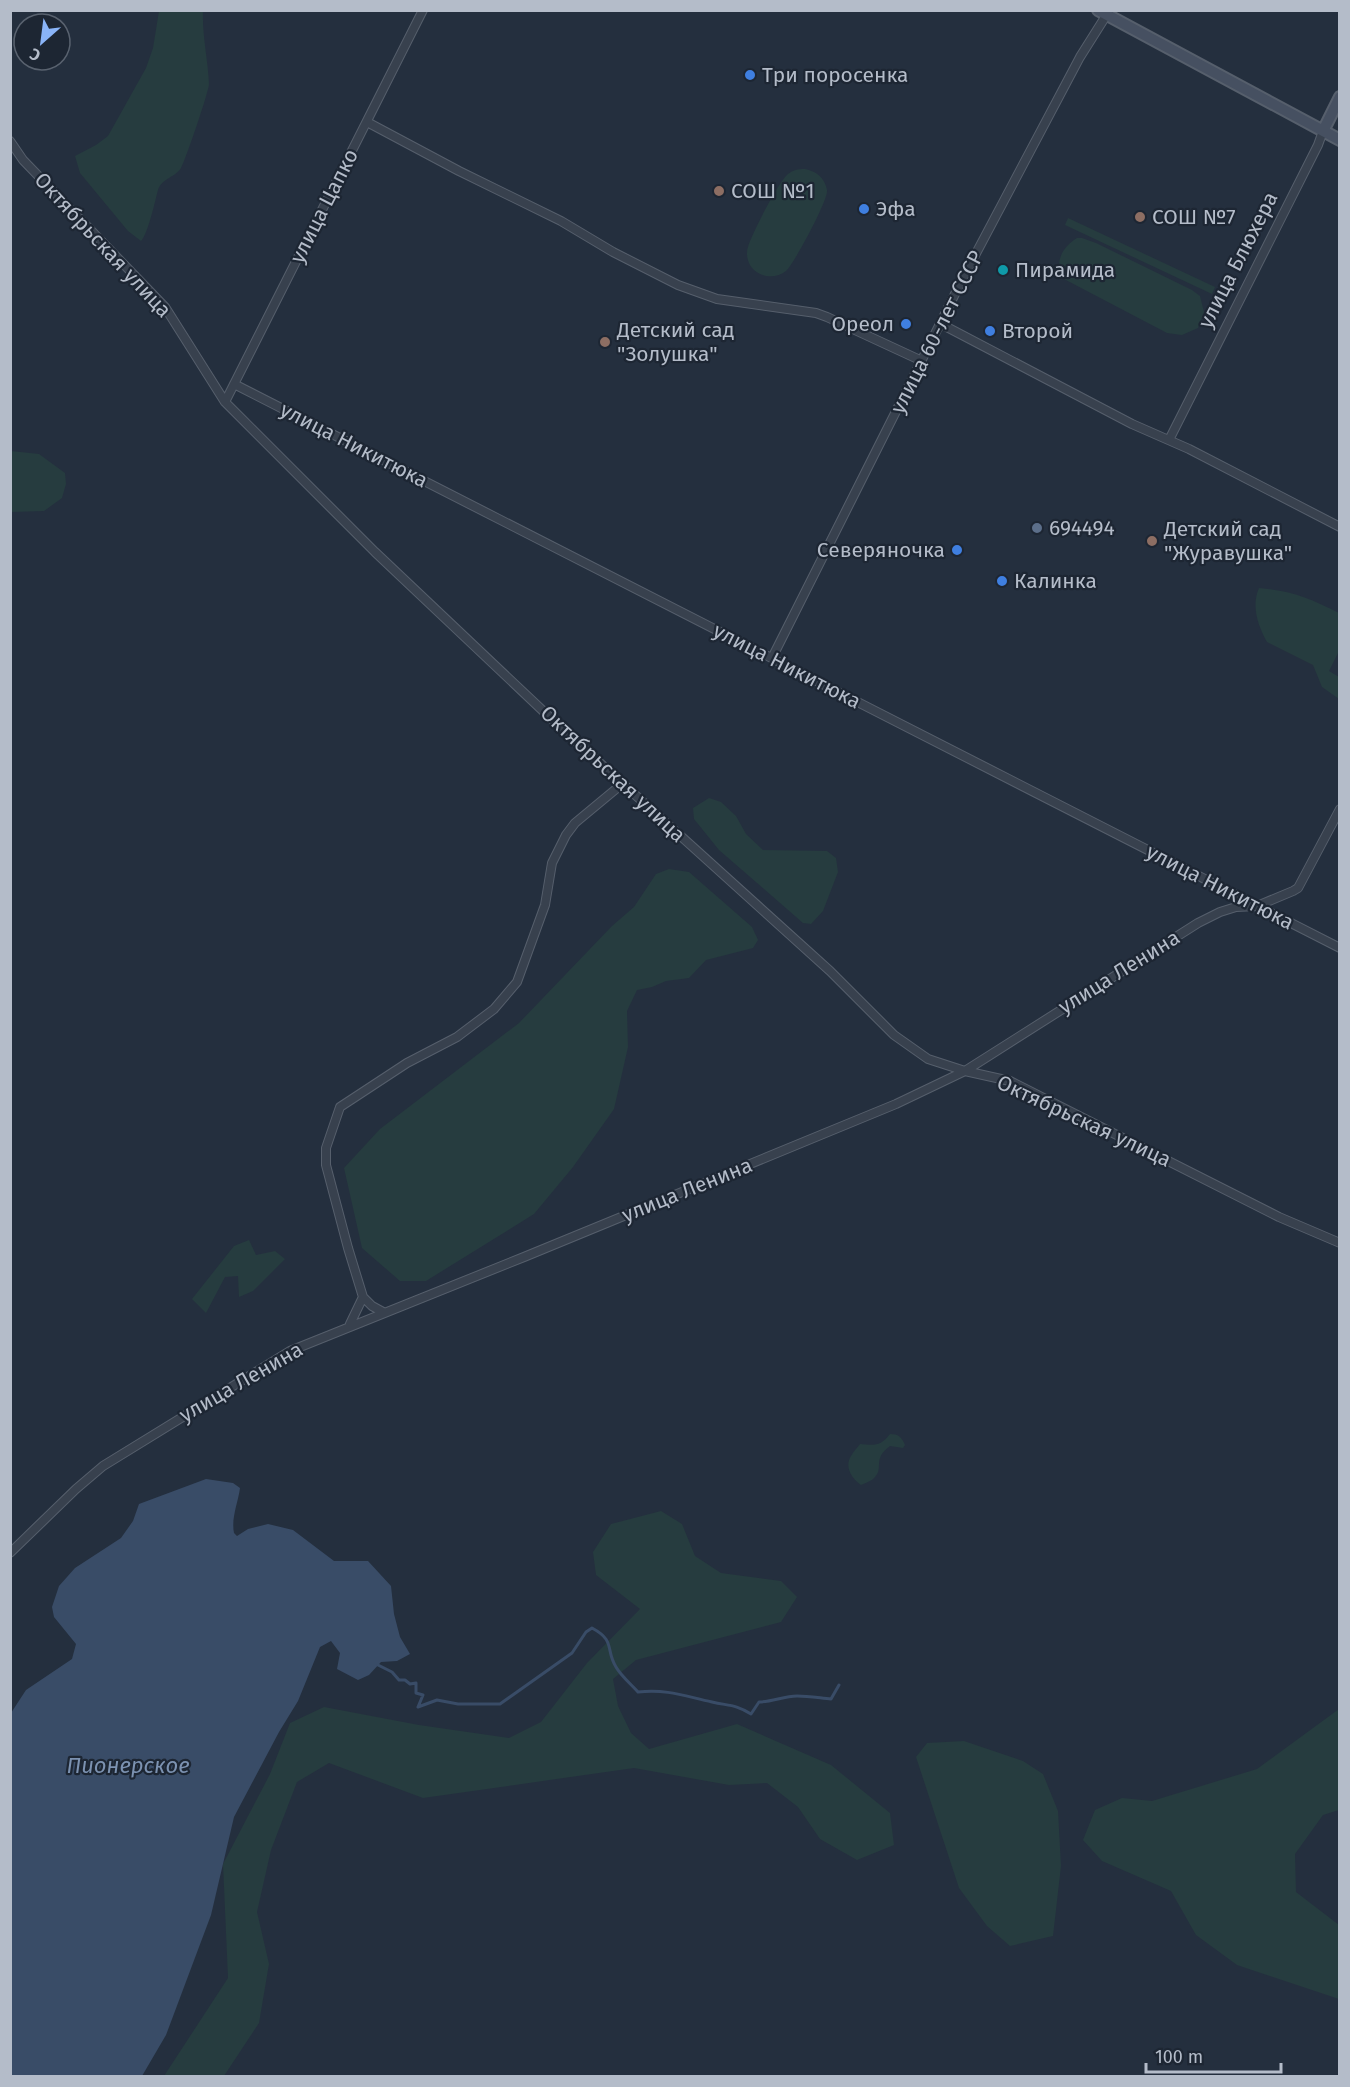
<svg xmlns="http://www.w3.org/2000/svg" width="1350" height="2087" viewBox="0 0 1350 2087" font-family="'Fira Sans',sans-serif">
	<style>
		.green { fill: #263c3f }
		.water { fill: #394c67 }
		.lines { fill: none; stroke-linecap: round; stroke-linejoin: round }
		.stream { stroke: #394c67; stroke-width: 3 }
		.street-casing { stroke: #565f6c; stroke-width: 10 }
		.secondary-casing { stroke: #565f6c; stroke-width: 14 }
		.street { stroke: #38414e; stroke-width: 8 }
		.secondary { stroke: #465061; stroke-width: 10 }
		.shop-dot { fill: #3f7fe0; stroke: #1d2633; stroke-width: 2 }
		.education-dot { fill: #8d6e63; stroke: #1d2633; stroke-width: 2 }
		.culture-dot { fill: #0f9aa8; stroke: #1d2633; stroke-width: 2 }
		.service-dot { fill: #5c6f8a; stroke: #1d2633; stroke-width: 2 }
		.labels { text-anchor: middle; stroke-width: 4.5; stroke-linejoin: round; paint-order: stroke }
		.poi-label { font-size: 21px; fill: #b4bcc9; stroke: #1d2633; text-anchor: start }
		.street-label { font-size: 21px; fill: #b4bcc9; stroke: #1d2633 }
		.water-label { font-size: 22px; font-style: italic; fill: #7c92b1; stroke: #1d2633 }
	</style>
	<rect width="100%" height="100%" fill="#242f3e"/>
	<!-- green -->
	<path class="green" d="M159 11H203C202 35 208 60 209 84 209 91 185 162 181 168 176 177 162 178 158 190 155 201 148 234 141 241L128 231 80 173 75 156 96 145 108 136 146 68 153 48Z
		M805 169C816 171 825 178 827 190 829 199 794 264 786 271 775 280 757 277 750 265 747 260 746 252 748 247 751 235 779 181 788 174 793 170 798 169 805 169Z
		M1068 218 1215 287 1212 294 1065 225Z
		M1077 238H1082L1096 243 1192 290 1200 296 1204 312 1198 328 1182 335 1167 333 1064 279C1053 264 1062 247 1077 238Z
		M11 451 39 454 65 473 66 484 62 498 44 511 11 512Z
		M1259 588C1293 591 1309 598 1339 613V651L1329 671 1339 677V699L1322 687 1313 665 1267 642C1258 626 1251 606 1259 588Z
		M709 798 721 802 736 816 746 834 763 850 827 851 836 858 838 872 823 911 811 924 803 923 719 850 694 819 693 808Z
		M669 869 689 872 752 927 758 940 753 948 706 960 689 978 666 981 652 987 637 990 627 1011 628 1047 614 1109 573 1167 534 1214 426 1281H400L362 1248 344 1168 380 1129 519 1023 612 926 634 907 656 874Z
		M249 1240 256 1255 275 1251 285 1259 253 1291 239 1297 238 1276 225 1277 206 1313 192 1299 234 1246Z
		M890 1434C898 1434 902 1437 905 1445L903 1448 890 1446C872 1459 884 1468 875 1477 872 1481 865 1483 861 1485 852 1479 844 1467 851 1456 853 1452 857 1448 860 1444 874 1445 880 1447 890 1434Z
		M661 1511 682 1524 695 1556 721 1573 781 1581 797 1597 781 1622 636 1660 613 1679 618 1706 631 1733 649 1749 737 1724 831 1765 890 1813 894 1845 857 1860 820 1839 798 1807 767 1783 729 1785 634 1768 423 1798 329 1763 297 1782 271 1850 257 1912 269 1964 259 2023 224 2076H164L228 1978 223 1864 270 1774 290 1723 324 1707 419 1725 509 1738 541 1722 587 1663 640 1609 596 1575 593 1552 611 1524Z
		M1339 1709V1810L1323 1815 1295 1854 1296 1892 1339 1925V1999L1237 1965 1196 1935 1171 1891 1102 1861 1083 1840 1095 1810 1122 1798 1152 1801 1257 1769Z
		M964 1741 1023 1761 1043 1774 1058 1811 1061 1866 1053 1936 1010 1946 987 1926 959 1888 916 1757 927 1743Z"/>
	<!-- water -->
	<path class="water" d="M206 1479 233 1483 240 1488C238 1503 231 1518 234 1533L237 1536 248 1529 268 1524 293 1530 334 1561H368L391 1586 394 1614 400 1637 410 1654 397 1661 381 1662 369 1675 358 1680 337 1669 340 1653 331 1641 320 1647 298 1701 279 1732 234 1817 211 1915 166 2035 142 2076H11V1713L26 1690 72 1659 76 1644 54 1617 52 1607 59 1586 75 1568 121 1538 133 1521 139 1504Z"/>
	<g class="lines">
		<!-- stream -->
		<path class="stream" d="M378 1665 392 1672 399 1680H405L410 1684 416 1683V1693L423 1695 418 1707 437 1700 458 1704H500L572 1653 586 1632 592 1628C616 1641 605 1649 616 1667 621 1676 631 1684 638 1692 668 1689 684 1696 712 1702 729 1706 735 1704 751 1714L759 1702C772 1702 784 1696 797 1696 808 1696 820 1698 831 1699L839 1685"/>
		<defs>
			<path id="street" d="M367 122 459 171 561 221 613 252 678 285 717 299 816 313 827 317 922 361
				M10 141 23 160 165 307 225 402 375 552 559 726 830 971 894 1035 928 1059 965 1071 1010 1081 1279 1217 1340 1243
				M941 324 1132 424 1189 449 1340 527
				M234 384 1340 948
				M225 402 423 10
				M1169 440 1318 145 1323 131
				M772 658 963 278 1080 57 1109 11
				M363 1297 372 1306 383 1312
				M350 1324 363 1297 348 1248 326 1165V1148L340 1107 407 1063 457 1037 494 1009 517 982 545 905 552 863 566 835 575 823 622 784
				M10 1553 76 1489 103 1466 290 1351 524 1257 896 1104 965 1071 1198 923 1220 912 1236 907 1257 906 1293 891 1298 888 1340 809"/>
			<path id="secondary" d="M1098 10 1340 140
				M1323 131 1340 97"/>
		</defs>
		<!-- street casing -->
		<use href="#street" class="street-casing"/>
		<!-- secondary casing -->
		<use href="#secondary" class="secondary-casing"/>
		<!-- street -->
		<use href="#street" class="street"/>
		<!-- secondary -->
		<use href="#secondary" class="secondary"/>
	</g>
	<!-- markers -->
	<g class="shop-dot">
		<circle cx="750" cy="75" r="6"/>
		<circle cx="864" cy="209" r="6"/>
		<circle cx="906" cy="324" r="6"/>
		<circle cx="990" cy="331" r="6"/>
		<circle cx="957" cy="550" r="6"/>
		<circle cx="1002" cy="581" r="6"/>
	</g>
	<g class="education-dot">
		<circle cx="719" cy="191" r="6"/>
		<circle cx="1140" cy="217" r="6"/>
		<circle cx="605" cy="342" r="6"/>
		<circle cx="1152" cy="541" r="6"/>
	</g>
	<circle class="culture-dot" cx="1003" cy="270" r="6"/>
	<circle class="service-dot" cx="1037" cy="528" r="6"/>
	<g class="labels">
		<!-- poi labels -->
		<g class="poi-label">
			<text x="762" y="82">Три поросенка</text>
			<text x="731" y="198">СОШ №1</text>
			<text x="876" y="216">Эфа</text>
			<text x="1152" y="224">СОШ №7</text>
			<text x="1015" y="277">Пирамида</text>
			<text x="894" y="331" text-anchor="end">Ореол</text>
			<text x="617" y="337">Детский сад<tspan x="617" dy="24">"Золушка"</tspan></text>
			<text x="1002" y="338">Второй</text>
			<text x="1049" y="535">694494</text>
			<text x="1164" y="536">Детский сад<tspan x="1164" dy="24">"Журавушка"</tspan></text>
			<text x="945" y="557" text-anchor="end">Северяночка</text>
			<text x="1014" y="588">Калинка</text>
		</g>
		<!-- street labels -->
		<g class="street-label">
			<text transform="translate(324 206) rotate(-63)" y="7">улица Цапко</text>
			<text transform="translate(103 245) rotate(47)" y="7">Октябрьская улица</text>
			<text transform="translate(1238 260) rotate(-63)" y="7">улица Блюхера</text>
			<text transform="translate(937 332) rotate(-63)" y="7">улица 60-лет СССР</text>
			<text transform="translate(354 445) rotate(27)" y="7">улица Никитюка</text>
			<text transform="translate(787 666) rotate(27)" y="7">улица Никитюка</text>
			<text transform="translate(613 774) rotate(43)" y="7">Октябрьская улица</text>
			<text transform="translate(1220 887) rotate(27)" y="7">улица Никитюка</text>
			<text transform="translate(1119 972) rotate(-32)" y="7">улица Ленина</text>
			<text transform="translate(1084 1121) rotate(25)" y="7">Октябрьская улица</text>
			<text transform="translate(687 1190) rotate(-22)" y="7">улица Ленина</text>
			<text transform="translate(241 1382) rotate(-30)" y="7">улица Ленина</text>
		</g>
		<!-- water labels -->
		<g class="water-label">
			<text x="128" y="1773">Пионерское</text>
		</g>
	</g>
	<!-- border -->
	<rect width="1350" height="2087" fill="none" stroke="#b4bcc9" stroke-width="24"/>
	<!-- north arrow -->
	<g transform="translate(42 42) rotate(208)"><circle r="28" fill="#1d2633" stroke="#59626f" stroke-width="1.5"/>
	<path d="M0-4.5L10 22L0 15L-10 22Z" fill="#8ab4f8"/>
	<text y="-9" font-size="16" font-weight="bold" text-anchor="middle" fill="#b4bcc9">С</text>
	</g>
	<!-- scale -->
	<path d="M1146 2063v9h135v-9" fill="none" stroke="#b4bcc9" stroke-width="3"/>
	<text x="1155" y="2063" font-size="18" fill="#b4bcc9" stroke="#1d2633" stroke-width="4.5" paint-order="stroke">100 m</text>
</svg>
